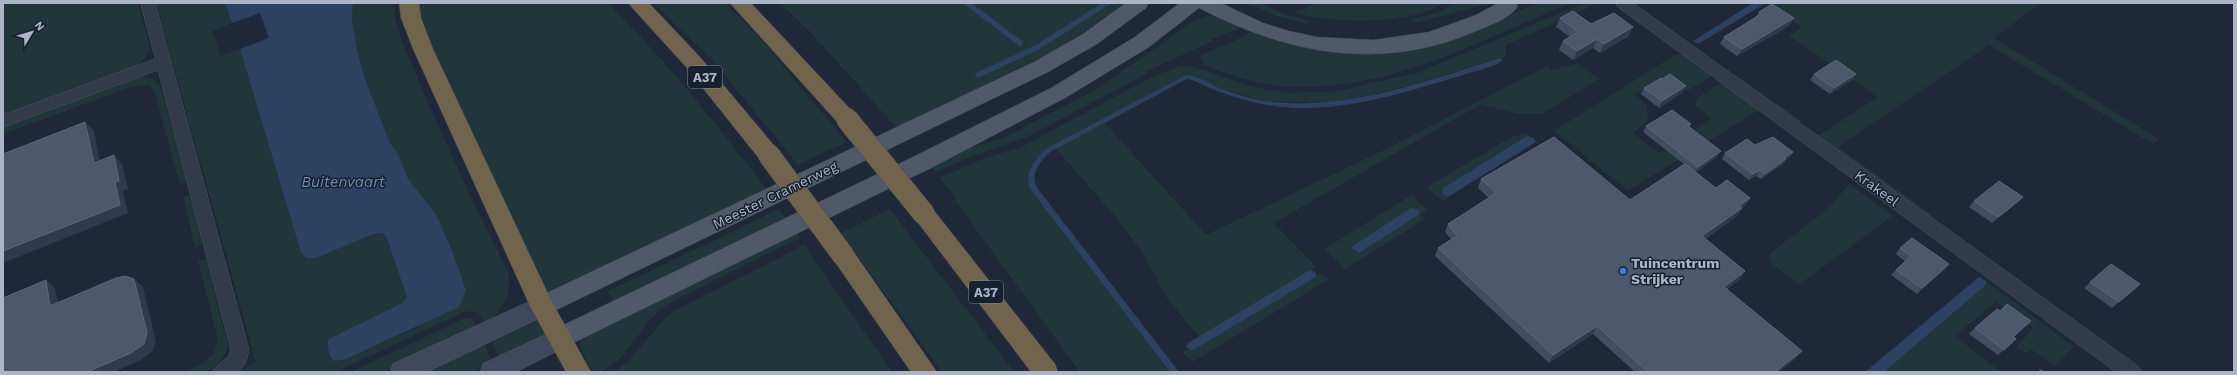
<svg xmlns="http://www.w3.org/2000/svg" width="2237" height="375" viewBox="0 0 2237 375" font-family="'Work Sans',sans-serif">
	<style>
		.green { fill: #20363a }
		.water { fill: #2d4160 }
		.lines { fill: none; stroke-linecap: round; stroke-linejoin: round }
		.stream { stroke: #2d4160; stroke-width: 5.5 }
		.street-casing { stroke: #4c5565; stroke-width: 1 }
		.secondary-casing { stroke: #4c5565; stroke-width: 1 }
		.primary-casing { stroke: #3b4453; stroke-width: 1 }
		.highway-casing { stroke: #3c4554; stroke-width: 1 }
		.street { fill: #313b4a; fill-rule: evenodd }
		.secondary { fill: #3f495d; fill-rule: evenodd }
		.primary { fill: #4f596a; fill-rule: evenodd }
		.highway { fill: #70644d; fill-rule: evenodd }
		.highway-bridge-casing { stroke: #3c4554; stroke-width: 23; stroke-linecap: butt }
		.highway-bridge { stroke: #70644d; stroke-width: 22 }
		.wall { fill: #414e62 }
		.shaded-wall { fill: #2e3a4d }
		.building { fill: #4c596d; stroke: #5b677b }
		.shop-dot { fill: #3f7fe0; stroke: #17202e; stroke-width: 1.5 }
		.labels { text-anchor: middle; stroke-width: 3; stroke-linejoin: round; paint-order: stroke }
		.shield { fill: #17202e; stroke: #7f8899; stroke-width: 1 }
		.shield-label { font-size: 13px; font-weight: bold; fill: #abb5c7 }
		.street-label { font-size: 14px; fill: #abb5c7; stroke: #17202e }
		.poi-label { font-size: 14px; font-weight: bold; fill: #abb5c7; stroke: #17202e; text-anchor: start }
		.water-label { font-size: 15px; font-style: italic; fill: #708ab2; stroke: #17202e }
	</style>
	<rect width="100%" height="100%" fill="#1e2839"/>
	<!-- green -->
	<path class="green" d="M3 3H138L150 48 145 59 134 68 3 116Z
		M156 3H225L232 23 212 31 221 56 240 49 301 253 306 258H316L374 234 382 233 386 236 407 297 402 303 329 339C326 345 329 357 334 361L344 360 416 328 466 290 453 253 436 214 407 179 398 154 390 143 365 79 357 50 352 20 353 3H395C392 25 406 49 414 69 442 138 475 205 508 272 512 294 503 312 484 324L479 313 473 311 464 312 336 372H238L256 362Z
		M417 3H608C666 61 718 125 767 190L545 297 425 36Z
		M653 3H725L763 42 847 142 798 165 714 62Z
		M780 3H1127L1057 50 897 128 811 33Z
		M1247 3H1261L1284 14 1309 21 1308 24 1274 15Z
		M1317 3H1444C1407 26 1335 23 1294 13Z
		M1453 3H1492L1414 23 1411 20 1442 11Z
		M1538 3H1570C1470 45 1361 107 1249 80 1235 76 1217 72 1204 64L1200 56 1222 46 1224 47 1250 32 1240 28 1211 39 1213 41 1147 71 1148 73 1029 136 963 160 936 172 930 166 958 152 1003 138 1093 91 1167 40 1190 22 1207 16 1218 17 1316 47 1459 34Z
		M1585 3H1598L1506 45 1505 58H1498L1416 84 1356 99 1330 103 1266 101 1222 89 1194 77 1186 75 1047 148C1030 164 1028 166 1030 189L1170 372H1080L954 199 956 197 940 178 980 160 1021 147 1152 77 1180 66 1195 67 1253 87 1286 93 1339 91 1419 72Z
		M1766 3H2041L1994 38 2159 139 2153 144 1989 45 1838 147 1931 214 1927 219 1816 137 1878 97 1789 36 1802 27Z
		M1683 54 1710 73 1709 78 1687 91 1666 76 1635 95 1647 105 1648 121 1633 133 1659 153 1712 118 1695 106 1697 98 1719 84 1725 85 1759 108 1757 111 1628 191 1554 131 1675 55Z
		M1578 63 1599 79 1542 114H1518L1481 104 1274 223 1316 267 1199 337 1167 298 1143 253 1115 216 1055 148 1104 122 1206 235 1388 148 1547 66 1553 70Z
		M1733 73 1802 121 1798 124 1733 77Z
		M139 77 153 78 160 85 187 182 180 185 154 90 149 85 131 87 3 134V126Z
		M1531 133 1443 188 1446 196 1448 197 1442 201 1427 187 1513 136Z
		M1849 184 1893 215 1799 285 1771 263 1769 257 1774 250 1831 206Z
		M1412 195 1427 210 1420 214V211V215L1425 219 1345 269 1324 249Z
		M183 196H190L202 243 195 249Z
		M779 209 786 219 614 303 608 291Z
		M890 209 1014 372H942L841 233Z
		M796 232 800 238 677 299C669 304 661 309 654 316 637 332 620 372 593 372L579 344 580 340Z
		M804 245 892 372H614L628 361 670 313Z
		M206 259 228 346C219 370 210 372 186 372 203 363 219 357 217 336L198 261Z
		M1322 273 1328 280 1192 362 1183 352 1188 349 1192 351Z
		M1986 281 2074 347 2054 365 2032 350 2025 353 2016 347 2033 328 1996 302 1955 336 2001 372H1884L1986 285Z
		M537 317 547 336 500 359 491 339Z
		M465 318 473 319 476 328 383 372H351Z
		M484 342 492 362 472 372H422Z"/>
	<!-- water -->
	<path class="water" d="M225 3H353L352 20 357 50 365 79 390 143 398 154 408 179 436 214 453 253 466 290 461 303 457 308 344 360 334 361C329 357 326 345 329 339L402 303 407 297 386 236 382 233 374 234 316 258H306L301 253 240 49 269 38 260 13 232 23Z
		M1753 3H1766L1698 44 1693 41Z
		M1500 58 1503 60 1496 65C1423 86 1344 118 1267 105 1249 102 1230 96 1212 89 1204 86 1195 80 1187 79L1050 152C1039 163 1029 174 1038 189L1179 372H1170L1030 189C1024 171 1034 160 1047 148L1186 75C1198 75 1211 85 1222 89 1236 94 1252 99 1266 101 1346 112 1426 81 1500 58Z
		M1527 136 1534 138 1536 142 1448 197 1443 194V188Z
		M1411 208 1418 209 1420 214 1359 253 1351 247Z
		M1310 270 1316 273V277L1192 351 1186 347 1188 343Z
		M1979 277 1986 281V285L1884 372H1865Z"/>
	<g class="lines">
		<!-- stream -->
		<path class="stream" d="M967 3 1020 43
			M978 75 1036 48 1107 3"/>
		<defs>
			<path id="street" d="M141 3H155L249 350 245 364 238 372H212C217 362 229 361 231 350L158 70 3 127V115L155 59Z
				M1616 3H1633L2138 366 2141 372H2116L1618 7Z"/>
			<path id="secondary" d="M542 296 550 299 554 306 550 313 427 372H390L393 364Z
				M560 328 569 331 572 338 569 345 516 372H480L483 364Z"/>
			<path id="primary" d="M1126 3H1149L1146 8 1097 44 1048 72 550 313 542 316 534 313 530 306 534 299 1034 62 1083 34Z
				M1180 3H1221L1263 23 1289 31 1317 37 1373 40 1429 32 1476 15 1498 3H1516L1518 6C1510 19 1487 26 1474 32 1379 72 1288 54 1199 8L1149 47 1065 98 931 168 569 345 560 348 551 345 548 338 551 331 915 156 1051 88 1135 37Z"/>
			<path id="highway" d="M399 3H419L421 18 433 49 551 300 591 372H566L530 306 413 49 401 18Z
				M628 3H649L700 57 777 149 780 155 777 161 769 163 761 161 686 67Z
				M730 3H751L854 113 857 119 854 125 847 127 840 125Z
				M924 205 932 208 1055 364 1058 372H1031L916 220 913 214 916 208Z
				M843 246 851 248 937 372H911L835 262 832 255 835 248Z"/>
		</defs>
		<!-- street casing -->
		<use href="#street" class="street-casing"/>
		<!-- secondary casing -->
		<use href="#secondary" class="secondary-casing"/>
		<!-- primary casing -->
		<use href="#primary" class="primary-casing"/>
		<!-- highway casing -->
		<use href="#highway" class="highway-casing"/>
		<!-- street -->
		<use href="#street" class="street"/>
		<!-- secondary -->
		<use href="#secondary" class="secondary"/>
		<!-- primary -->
		<use href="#primary" class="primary"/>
		<!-- highway -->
		<use href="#highway" class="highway"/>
		<defs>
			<path id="highway-bridge" d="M847 119 924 214
				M769 155 843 255"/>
		</defs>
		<!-- highway-bridge casing -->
		<use href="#highway-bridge" class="highway-bridge-casing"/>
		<!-- highway-bridge -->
		<use href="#highway-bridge" class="highway-bridge"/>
	</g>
	<!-- wall -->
	<path class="wall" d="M1759 12 1794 18 1789 26 1737 56 1720 44 1724 37 1756 17Z
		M1560 18 1591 24 1629 36 1600 53 1593 48 1573 60 1559 50 1563 41 1570 37 1556 27Z
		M1814 74H1856L1852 80 1830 94 1810 80Z
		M1662 79 1683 92 1659 108 1641 94 1644 88Z
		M1691 124 1689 127 1717 157 1696 172 1716 188 1750 198 1745 206 1742 208 1737 216 1705 239 1745 271 1740 279 1727 289 1802 351 1795 359 1779 372H1635L1593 334 1549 363 1435 256 1438 248 1451 239 1445 232 1448 224 1489 198 1478 188 1481 179 1630 200 1684 164 1643 132 1646 126Z
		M1755 145 1793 152 1789 158 1786 159 1782 165 1761 179 1756 176 1749 180 1722 159 1725 153Z
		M2023 197 2017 203 1992 223 1969 207 1974 201Z
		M1900 248 1949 264 1944 270 1917 294 1891 275 1905 261 1896 254Z
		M2090 282 2140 284 2112 308 2084 288Z
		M1975 328 2014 337 2016 339 1998 355 1969 334Z"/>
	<!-- shaded-wall -->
	<path class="shaded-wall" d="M1794 18 1789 26 1737 56 1742 49Z
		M1633 27 1629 36 1600 53 1604 44Z
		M1597 39 1593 48 1573 60 1577 51Z
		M1856 74 1852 80 1830 94 1834 88Z
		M1686 86 1683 92 1659 108 1662 101Z
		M85 122 94 131 102 172 94 163Z
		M1721 151 1717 157 1695 173 1698 167Z
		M1793 152 1789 158 1785 160 1786 159 1782 165 1761 179 1765 174 1784 158Z
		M114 155 122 164 128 189 123 191 128 213 3 263V251Z
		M1760 170 1756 176 1749 180 1753 174Z
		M2023 197 2017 203 1992 223 1998 217Z
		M1750 198 1745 206 1733 214 1739 206Z
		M1742 208 1737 216 1697 244 1702 236Z
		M1949 264 1944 270 1917 294 1922 288Z
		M1745 271 1740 279 1719 294 1724 287Z
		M134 279 143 287 156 341 153 351 141 360 114 372H87Z
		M46 280 55 288 60 314 50 306Z
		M1597 326 1593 334 1549 363 1553 355Z
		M1802 351 1795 359 1779 372H1775Z"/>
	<!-- building -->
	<path class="building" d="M1772 4 1794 18 1742 49 1724 37 1761 14 1759 12Z
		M1573 11 1591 24 1614 13 1633 27 1604 44 1597 39 1577 51 1563 41 1578 32 1560 18Z
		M1836 60 1856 74 1834 88 1814 74Z
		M1670 74 1686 86 1662 101 1644 88 1661 78 1662 79Z
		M1672 110 1691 124 1688 126 1721 151 1698 167 1646 126Z
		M85 122 94 163 114 155 119 181 115 182 120 205 3 251V154Z
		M1554 137 1630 200 1685 164 1716 188 1727 180 1750 198 1739 206 1742 208 1702 236 1745 271 1724 287 1802 351 1775 372H1648L1597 326 1553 355 1438 248 1457 236 1448 224 1496 193 1481 179Z
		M1773 137 1793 152 1784 158 1786 159 1765 174 1760 170 1753 174 1725 153 1747 139 1755 145Z
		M1999 181 2023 197 1998 217 1974 201Z
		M1912 238 1949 264 1922 288 1896 270 1911 256 1900 248Z
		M2111 264 2140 284 2119 302 2090 282Z
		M125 276 134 279 147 333 144 344 131 353 87 372H3V298L46 280 50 306 116 278Z
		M2007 304 2031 321 2013 337 2016 339 2004 350 1975 328 1997 309 2000 311Z
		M2041 370 2044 372H2038Z"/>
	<!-- markers -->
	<circle class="shop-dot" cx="1623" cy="271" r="4"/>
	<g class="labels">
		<!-- shield labels -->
		<g class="shield">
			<rect x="688" y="66" width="34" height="22" rx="3"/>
			<rect x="969" y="281" width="34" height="22" rx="3"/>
		</g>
		<g class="shield-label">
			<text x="705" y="82">A37</text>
			<text x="986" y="297">A37</text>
		</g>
		<!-- street labels -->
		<g class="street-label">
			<text transform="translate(1877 188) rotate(36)" y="5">Krakeel</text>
			<text transform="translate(775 195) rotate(-26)" y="5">Meester Cramerweg</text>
		</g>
		<!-- poi labels -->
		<g class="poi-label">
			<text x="1631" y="268">Tuincentrum<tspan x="1631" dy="16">Strijker</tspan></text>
		</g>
		<!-- water labels -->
		<g class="water-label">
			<text x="343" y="187">Buitenvaart</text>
		</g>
	</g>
	<!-- border -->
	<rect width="2237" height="375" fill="none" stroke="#abb5c7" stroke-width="8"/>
	<!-- north arrow -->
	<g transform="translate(32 32) rotate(52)" stroke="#17202e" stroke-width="3" paint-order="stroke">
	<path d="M0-3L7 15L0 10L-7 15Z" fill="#abb5c7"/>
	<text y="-6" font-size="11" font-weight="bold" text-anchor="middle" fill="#abb5c7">N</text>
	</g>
</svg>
